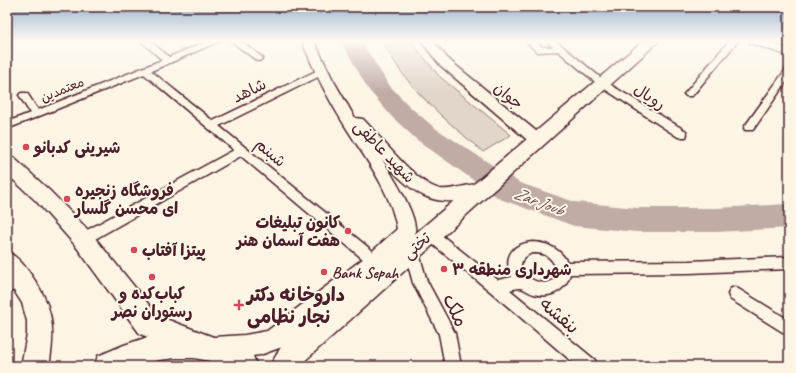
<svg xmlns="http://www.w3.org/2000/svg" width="796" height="373" viewBox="0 0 796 373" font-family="Caveat,'Playpen Sans Arabic',sans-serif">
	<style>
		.green { fill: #e2d5ca; stroke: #967a7a }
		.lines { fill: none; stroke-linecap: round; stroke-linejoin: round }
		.river { fill: #c0aca5; fill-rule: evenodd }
		.minor-casing { stroke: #4a1f2b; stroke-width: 3 }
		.tertiary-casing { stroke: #4a1f2b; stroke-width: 3 }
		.secondary-casing { stroke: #4a1f2b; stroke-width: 3 }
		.primary-casing { stroke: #4a1f2b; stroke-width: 3 }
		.minor { fill: #fcf5e5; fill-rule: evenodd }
		.tertiary { fill: #fcf5e5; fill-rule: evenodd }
		.secondary { fill: #fcf5e5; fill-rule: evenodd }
		.primary { fill: #fcf5e5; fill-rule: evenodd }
		.poi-dot { fill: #d1495b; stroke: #fcf5e5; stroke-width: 1.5 }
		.labels { text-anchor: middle; stroke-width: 4; stroke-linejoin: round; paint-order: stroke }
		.far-street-label { font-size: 13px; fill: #4a1f2b; stroke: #fcf5e5 }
		.street-label { font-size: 16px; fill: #4a1f2b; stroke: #fcf5e5 }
		.poi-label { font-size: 16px; font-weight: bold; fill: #4a1f2b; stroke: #fcf5e5; text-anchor: start }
		.water-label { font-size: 17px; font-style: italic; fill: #6d4950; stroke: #fcf5e5 }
		.near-poi-label { font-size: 19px; font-weight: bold; fill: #4a1f2b; stroke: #fcf5e5; text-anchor: start }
		.near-street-label { font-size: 19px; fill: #4a1f2b; stroke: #fcf5e5 }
	</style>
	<rect width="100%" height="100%" fill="#fcf5e5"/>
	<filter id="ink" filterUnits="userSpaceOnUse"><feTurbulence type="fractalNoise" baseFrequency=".025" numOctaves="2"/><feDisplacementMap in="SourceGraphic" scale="8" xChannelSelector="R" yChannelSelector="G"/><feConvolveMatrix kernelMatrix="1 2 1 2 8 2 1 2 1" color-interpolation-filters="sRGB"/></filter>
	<g filter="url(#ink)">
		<!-- green -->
		<path class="green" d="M383 41H411L439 76 511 135 483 152C445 119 404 87 383 41Z"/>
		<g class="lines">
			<!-- river -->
			<path class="river" d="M341 41H361L389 85 410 107 435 128 520 183 575 202 637 208H717L789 204V228L717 232H637L574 226 500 199 417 140 392 117 368 89Z"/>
			<defs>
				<path id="minor" d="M141 41H150L169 57 208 41H220L151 71 213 121 318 70H324L326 72 324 74 219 126 380 257 382 261 380 265 375 267 370 265 241 156 88 243 83 244 78 243 76 239 78 235 234 150 144 74 7 129V122L30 113 19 95 21 93H27L38 110 162 60Z
					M231 41H241L263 58 259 61 256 60Z
					M526 41H535L542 47H553L547 41H556L606 82 686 131 687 134 686 137H678L600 86 558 51 537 52Z
					M729 41H738L692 96H686L684 94 686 92Z
					M789 68V78L753 130H745L744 128 745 126 786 69Z
					M430 229 435 230 498 280 512 277C493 238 551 230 567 262L689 261 789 257V269L689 273 570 274C566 291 550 299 534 294 529 293 524 288 520 288 517 288 513 289 510 290L595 360 597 366H577L491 292 425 238 423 234 425 230ZM532 253C537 253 543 253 547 256 554 261 561 273 553 280 539 291 503 266 532 253Z
					M411 244 416 246 418 250 427 281 455 333 461 366H445L439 334 413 283 404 250 406 246Z
					M20 274 25 276 27 280 25 284 7 294V280Z
					M735 287 789 320V336L730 299 728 294 730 289Z"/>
				<path id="tertiary" d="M749 41H764L789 49V56L750 43Z"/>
				<path id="secondary" d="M302 41H314L332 78 355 118 363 119C381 137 416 184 440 189 456 191 472 181 486 185L489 190 486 195C435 210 416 198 382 159 392 175 422 221 414 237L382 267 282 347 260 355 245 357 214 359 206 356 203 348 206 340 214 337 245 335 267 331 368 255 397 229C391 191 365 158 345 126 328 99 314 71 302 41Z
					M421 41H433L448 59 542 136 545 140 542 144 537 145 532 144 440 65Z"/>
				<path id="primary" d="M643 41H659L299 366H270L281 347Z
					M7 156 14 158 50 191 91 233 158 316 237 346 253 356 257 366H220L210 361 194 358H176L159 360 139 366H94L98 356 124 345 148 337 140 334 75 245 36 201 7 174Z
					M7 252C17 256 23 264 29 272 53 304 56 328 49 366H21L27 334V321L22 303 7 280Z"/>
			</defs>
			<!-- minor casing -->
			<use href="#minor" class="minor-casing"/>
			<!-- tertiary casing -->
			<use href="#tertiary" class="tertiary-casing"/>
			<!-- secondary casing -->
			<use href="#secondary" class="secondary-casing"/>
			<!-- primary casing -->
			<use href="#primary" class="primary-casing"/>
			<!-- minor -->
			<use href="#minor" class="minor"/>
			<!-- tertiary -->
			<use href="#tertiary" class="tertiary"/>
			<!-- secondary -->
			<use href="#secondary" class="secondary"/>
			<!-- primary -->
			<use href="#primary" class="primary"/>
		</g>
	</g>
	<!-- sky -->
	<linearGradient id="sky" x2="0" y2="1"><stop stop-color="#98b1cd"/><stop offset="0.44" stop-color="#fefaf3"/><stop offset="1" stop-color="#fefaf3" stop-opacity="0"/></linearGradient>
	<rect width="796" height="93" fill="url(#sky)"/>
	<!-- markers -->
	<g class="poi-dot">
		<circle cx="26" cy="147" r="4"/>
		<circle cx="67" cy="199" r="4"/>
		<circle cx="348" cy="231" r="4"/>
		<circle cx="134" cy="250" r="4"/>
		<circle cx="444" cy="269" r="4"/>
		<circle cx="324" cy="272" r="4"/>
		<circle cx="152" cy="277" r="4"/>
		<path d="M237 299h4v4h4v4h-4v4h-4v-4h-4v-4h4z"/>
	</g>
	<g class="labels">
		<!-- far-street labels -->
		<g class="far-street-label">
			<text transform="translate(62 89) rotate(-22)" y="5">معتمدین</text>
		</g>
		<!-- street labels -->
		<g class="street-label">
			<text transform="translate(249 90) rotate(-26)" y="6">شاهد</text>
			<text transform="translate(509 95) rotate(39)" y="6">جوان</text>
			<text transform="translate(650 96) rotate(32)" y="6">رویال</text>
			<text transform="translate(385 151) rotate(46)" y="6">شهید عاطفی</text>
			<text transform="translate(271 152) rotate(40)" y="6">شبنم</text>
			<text transform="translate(416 245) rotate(-41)" y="6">تختی</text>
		</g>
		<!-- poi labels -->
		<g class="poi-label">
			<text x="34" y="153">شیرینی کدبانو</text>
			<text x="75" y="196">فروشگاه زنجیره<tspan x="75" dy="18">ای محسن گلسار</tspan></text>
			<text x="340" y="228" text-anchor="end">کانون تبلیغات<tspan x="340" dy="18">هفت آسمان هنر</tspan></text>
			<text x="142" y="256">پیتزا آفتاب</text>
			<text x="452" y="275">شهرداری منطقه ۳</text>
			<text x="332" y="278">Bank Sepah</text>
			<text x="152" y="299" text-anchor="middle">کباب‌کده و<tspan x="152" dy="18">رستوران نصر</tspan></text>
		</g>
		<!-- water labels -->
		<g class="water-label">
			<text transform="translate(539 201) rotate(21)" y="6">Zar Joub</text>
		</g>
		<!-- near-poi labels -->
		<g class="near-poi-label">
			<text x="247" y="301">داروخانه دکتر<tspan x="247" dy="22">نجار نظامی</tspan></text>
		</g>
		<!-- near-street labels -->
		<g class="near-street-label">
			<text transform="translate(456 310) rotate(65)" y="7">ملک</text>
			<text transform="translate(560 315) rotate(40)" y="7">بنفشه</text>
		</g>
	</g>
	<!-- margin -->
	<rect width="796" height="373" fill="none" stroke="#fcf5e5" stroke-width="24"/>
	<rect x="12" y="12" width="772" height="349" fill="none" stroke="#4a1f2b" stroke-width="1.5" filter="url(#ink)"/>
</svg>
